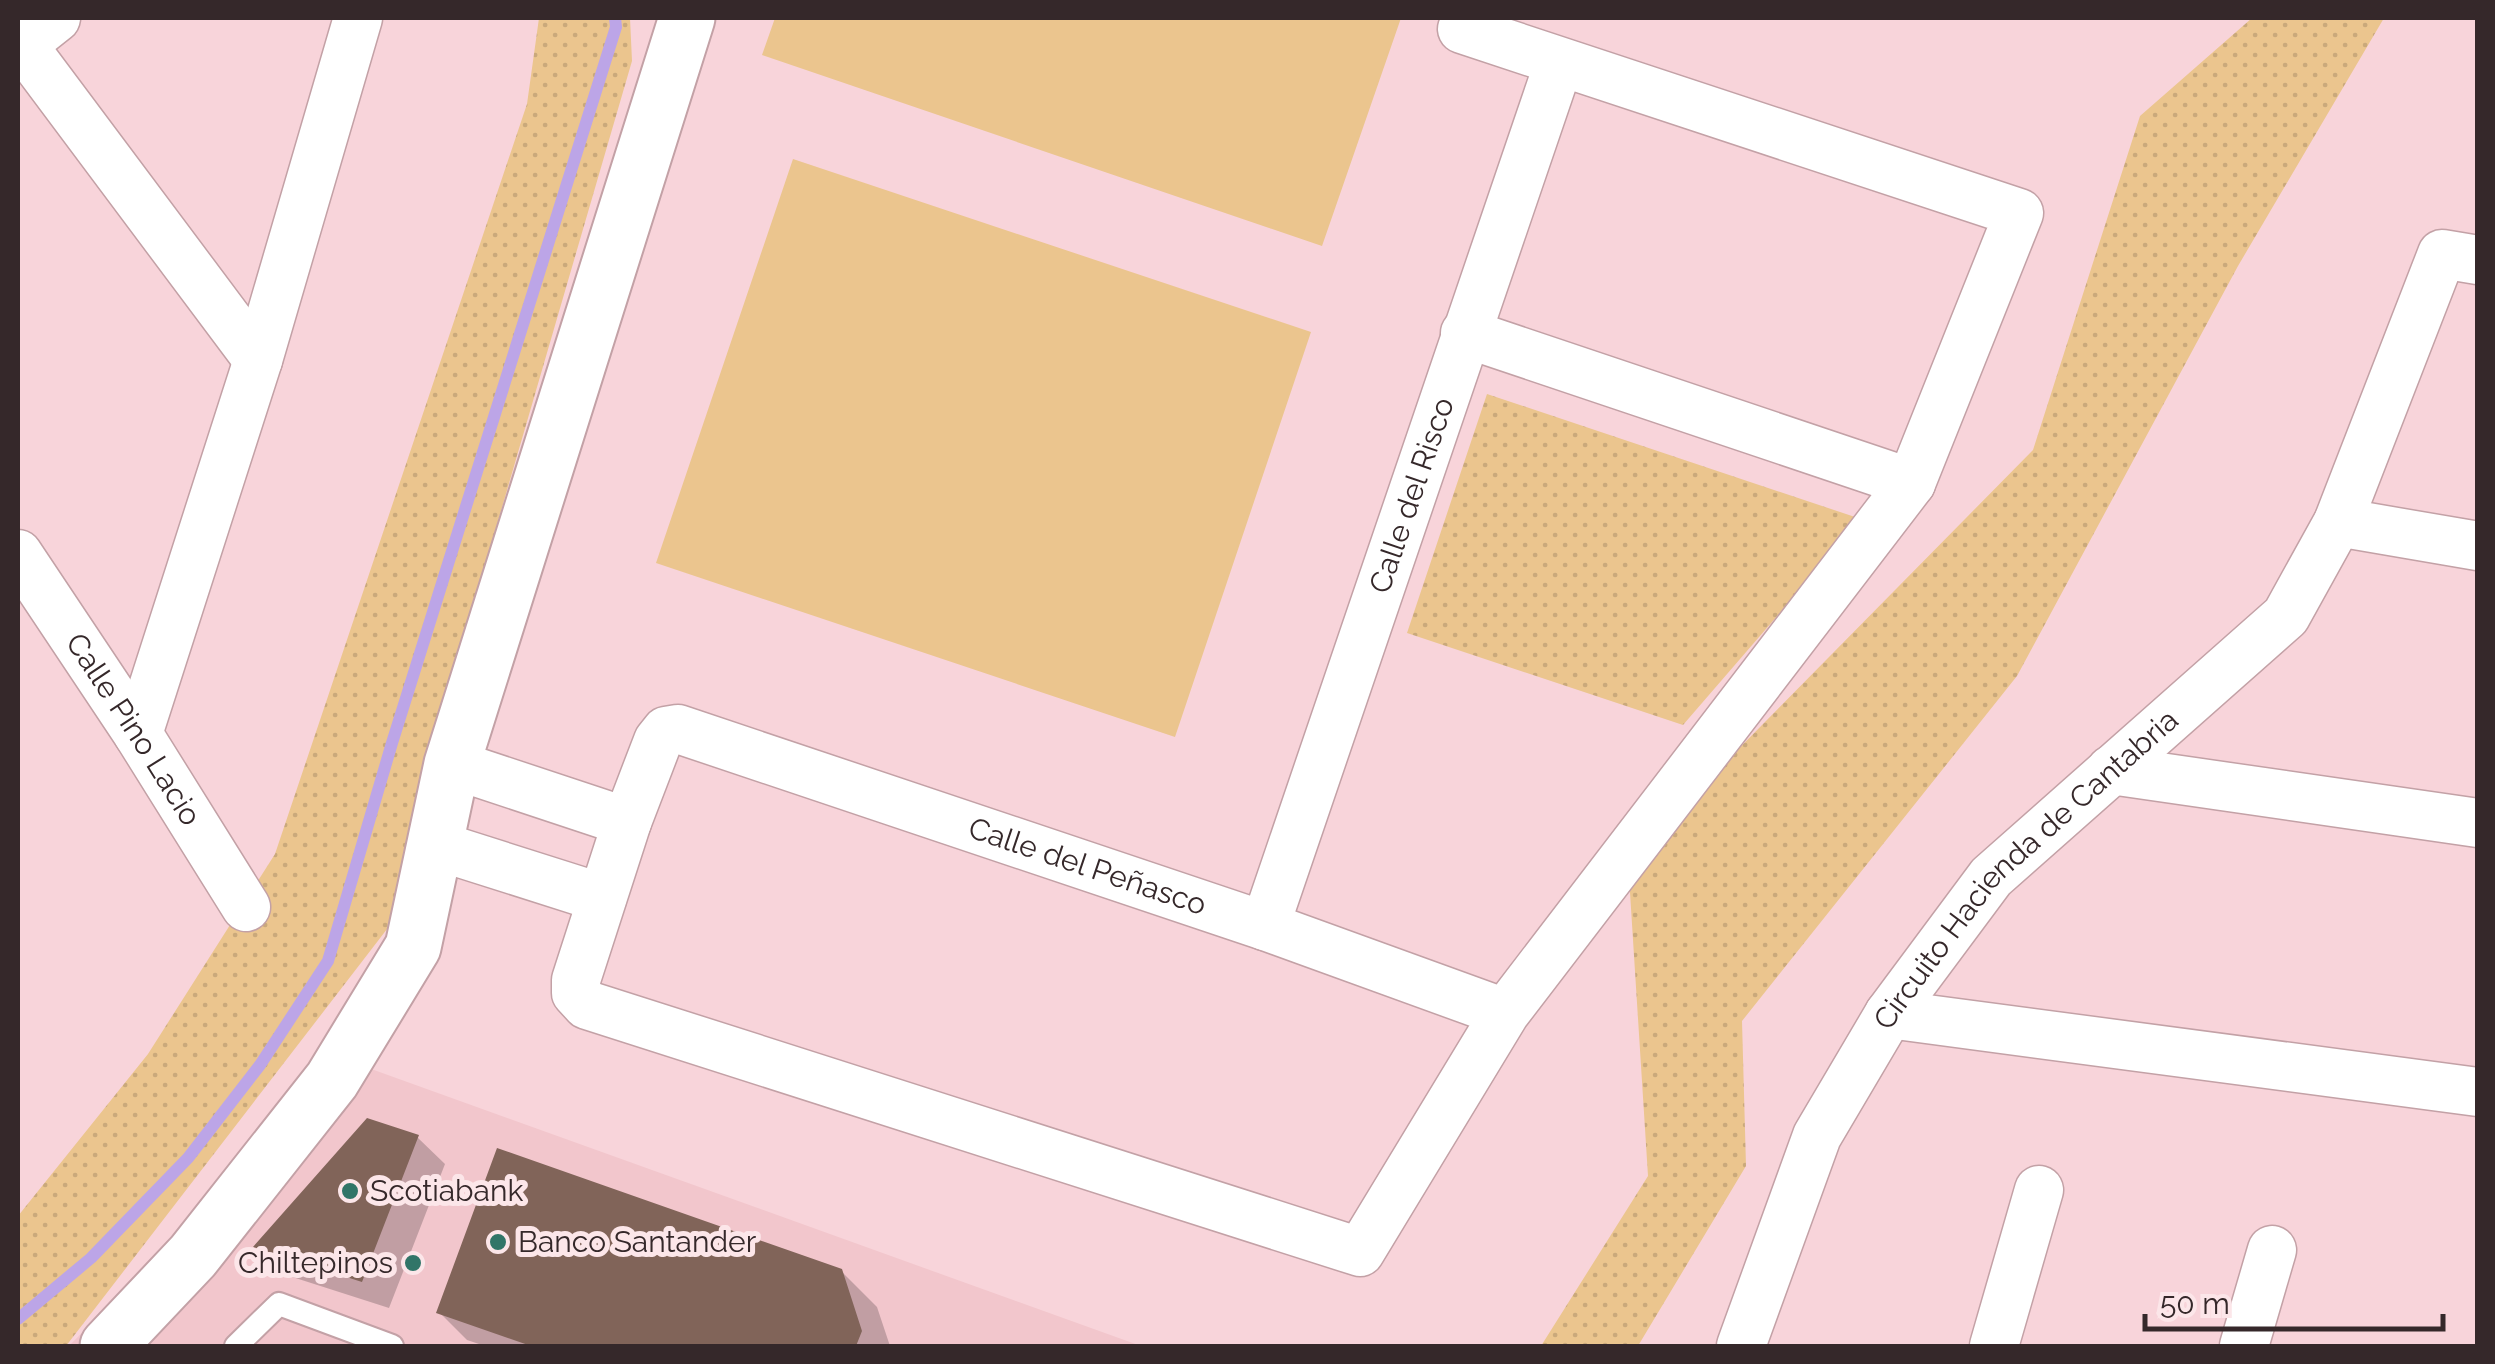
<svg xmlns="http://www.w3.org/2000/svg" width="2495" height="1364" viewBox="0 0 2495 1364" font-family="Raleway,sans-serif">
	<style>
		.built { fill: #f2c6cc }
		.green { fill: #ebc58e }
		.park { fill: url(#park-dots) }
		.shadow { fill: #0003 }
		.lines { fill: none; stroke-linecap: round; stroke-linejoin: round }
		.stream { stroke: #bca5e7; stroke-width: 12 }
		.building { fill: #816459 }
		.service-casing { stroke: #c3a1a6; stroke-width: 26 }
		.minor-casing { stroke: #c3a1a6; stroke-width: 51 }
		.tertiary-casing { stroke: #c3a1a6; stroke-width: 59 }
		.service { stroke: #fff; stroke-width: 22 }
		.minor { stroke: #fff; stroke-width: 48 }
		.tertiary { stroke: #fff; stroke-width: 55 }
		.poi-dot { fill: #317568; stroke: #fce6e9; stroke-width: 4 }
		.labels { text-anchor: middle; stroke-width: 10; stroke-linejoin: round; paint-order: stroke }
		.street-label { font-size: 30px; fill: #35282a; stroke: #fce6e9 }
		.poi-label { font-size: 30px; fill: #35282a; stroke: #fce6e9; text-anchor: start }
	</style>
	<defs>
		<pattern id="park-dots" width="8" height="8" patternUnits="userSpaceOnUse" patternTransform="scale(2.5)"><rect width="8" height="8" fill="#ebc58e"/><path d="M2 2h.1M6 6h.1" fill="none" stroke="#caa97b" stroke-width="1.8" stroke-linecap="round"/></pattern>
	</defs>
	<rect width="100%" height="100%" fill="#f8d4da"/>
	<!-- built -->
	<path class="built" d="M324 1052 1141 1346H69L216 1196Z"/>
	<!-- green -->
	<path class="green" d="M775 18H1401L1322 246 762 55Z
		M793 159 1311 332 1175 737 656 563Z"/>
	<!-- park -->
	<path class="park" d="M539 18H630L632 61 443 710 394 920 66 1346H18V1216L148 1054 275 854 527 104Z
		M2252 18H2384L2238 266 2017 676 1742 1021 1746 1166 1638 1346H1541L1648 1176 1628 861 2033 450 2140 116Z
		M1487 394 1861 519 1683 725 1407 633Z"/>
	<!-- shadow -->
	<path class="shadow" d="M417 1137 445 1164 389 1308 283 1274 256 1247Z
		M841 1271 877 1307 890 1346H485L467 1340 439 1312Z"/>
	<g class="lines">
		<!-- stream -->
		<path class="stream" d="M18 1319 91 1258 188 1158 260 1065 328 961 392 743 616 27 615 18"/>
	</g>
	<!-- building -->
	<path class="building" d="M367 1118 419 1135 362 1282 253 1247Z
		M497 1148 842 1269 862 1331 856 1346H531L436 1313Z"/>
	<g class="lines">
		<defs>
			<path id="service" d="M236 1346 279 1304 392 1346"/>
			<g id="minor">
				<path id="s1" d="M1462 29 2019 213 1911 483 1505 1013 1360 1252 587 1005 576 993V980L627 822 658 741 666 731 678 729 1265 926 1505 1013"/>
				<path d="M18 39 258 360"/>
				<path d="M22 45 56 18"/>
				<path d="M1465 333 1911 483"/>
				<path d="M2338 522 2478 546"/>
				<path id="s2" d="M18 554 138 734 246 907"/>
				<path d="M138 734 258 360 358 18"/>
				<path d="M452 764 627 822"/>
				<path d="M2111 770 2478 823"/>
				<path d="M435 845 602 898"/>
				<path id="s3" d="M1265 926 1559 63"/>
				<path d="M1889 1014 2478 1092"/>
				<path id="s4" d="M1741 1346 1817 1136 1889 1014 1991 877 2286 616 2338 522 2442 254 2478 260"/>
				<path d="M1994 1346 2039 1190"/>
				<path d="M2244 1346 2272 1250"/>
			</g>
			<path id="tertiary" d="M108 1346 193 1256 332 1080 413 947 452 764 687 18"/>
		</defs>
		<!-- service casing -->
		<use href="#service" class="service-casing"/>
		<!-- minor casing -->
		<use href="#minor" class="minor-casing"/>
		<!-- tertiary casing -->
		<use href="#tertiary" class="tertiary-casing"/>
		<!-- service -->
		<use href="#service" class="service"/>
		<!-- minor -->
		<use href="#minor" class="minor"/>
		<!-- tertiary -->
		<use href="#tertiary" class="tertiary"/>
	</g>
	<!-- markers -->
	<g class="poi-dot">
		<circle cx="350" cy="1191" r="10"/>
		<circle cx="498" cy="1242" r="10"/>
		<circle cx="413" cy="1263" r="10"/>
	</g>
	<g class="labels">
		<!-- street labels -->
		<g class="street-label">
			<text dy="10" stroke="none"><textPath href="#s3" startOffset="455">Calle del Risco</textPath></text>
			<text dy="10" stroke="none"><textPath href="#s2" startOffset="210">Calle Pino Lacio</textPath></text>
			<text dy="10" stroke="none"><textPath href="#s4" startOffset="565">Circuito Hacienda de Cantabria</textPath></text>
			<text dy="10" stroke="none"><textPath href="#s1" startOffset="3375">Calle del Peñasco</textPath></text>
		</g>
		<!-- poi labels -->
		<g class="poi-label">
			<text x="370" y="1201">Scotiabank</text>
			<text x="518" y="1252">Banco Santander</text>
			<text x="393" y="1273" text-anchor="end">Chiltepinos</text>
		</g>
	</g>
	<!-- border -->
	<rect width="2495" height="1364" fill="none" stroke="#35282a" stroke-width="40"/>
	<!-- scale -->
	<path d="M2145 1314v15h298v-15" fill="none" stroke="#35282a" stroke-width="5"/>
	<text x="2160" y="1314" font-size="30" fill="#35282a" stroke="#fce6e9" stroke-width="8" paint-order="stroke">50 m</text>
</svg>
